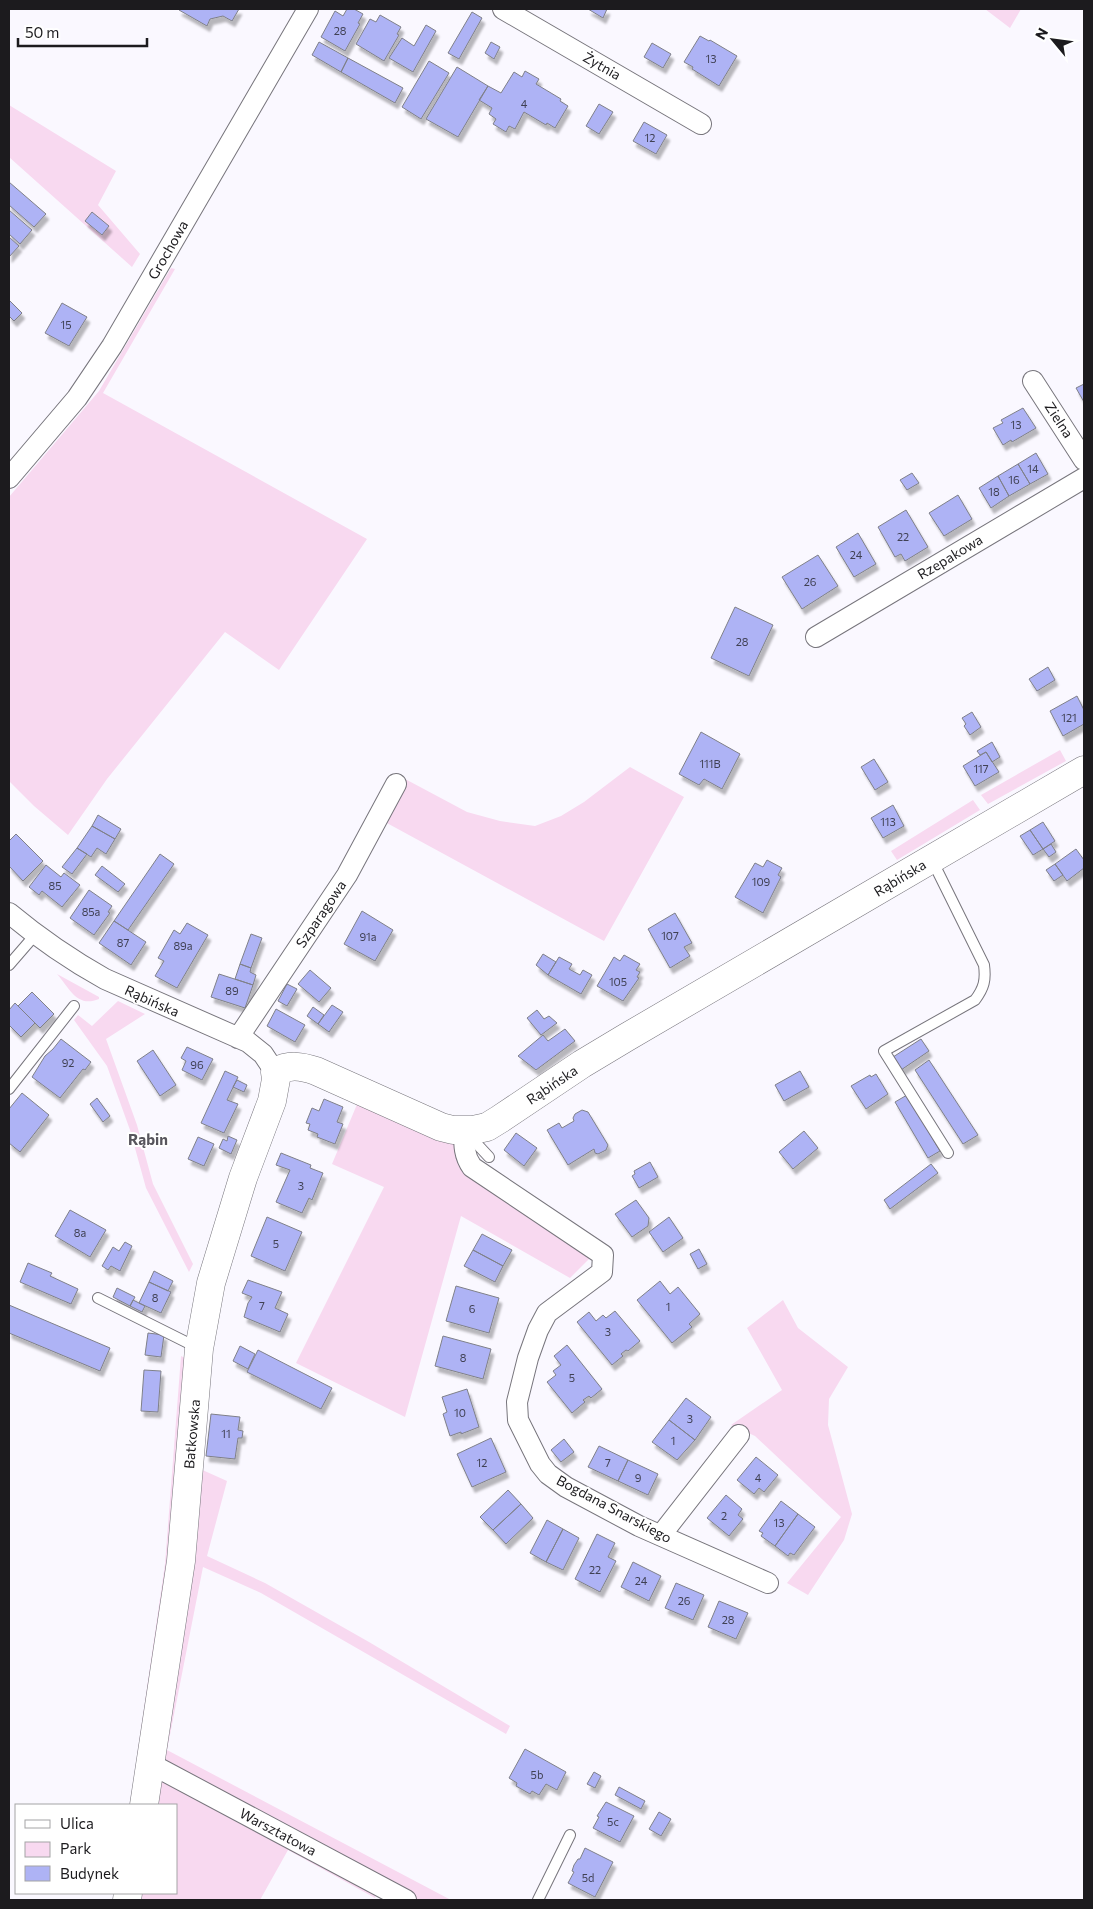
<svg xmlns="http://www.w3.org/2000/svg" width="1093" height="1909" viewBox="0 0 1093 1909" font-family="Commissioner,sans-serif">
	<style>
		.green { fill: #f8d9f0 }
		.building { fill: #aeb3f5; stroke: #7f8088; filter: url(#shadow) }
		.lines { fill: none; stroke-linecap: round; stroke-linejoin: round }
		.lane-casing { stroke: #77757c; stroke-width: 12 }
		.street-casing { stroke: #77757c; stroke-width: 22 }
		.secondary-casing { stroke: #77757c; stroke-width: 29 }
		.lane { stroke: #fff; stroke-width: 10 }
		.street { stroke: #fff; stroke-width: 20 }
		.secondary { stroke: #fff; stroke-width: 28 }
		.labels { text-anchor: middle; stroke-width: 4; stroke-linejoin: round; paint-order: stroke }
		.number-label { font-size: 11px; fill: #404154 }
		.street-label { font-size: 14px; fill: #1c1b1e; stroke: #fff }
		.neighbourhood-label { font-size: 15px; font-weight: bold; fill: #58565d; stroke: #fff }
	</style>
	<defs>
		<filter id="shadow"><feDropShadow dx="3" dy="5.5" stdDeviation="1" flood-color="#0004"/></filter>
	</defs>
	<rect width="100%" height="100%" fill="#faf8ff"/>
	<!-- green -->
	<path class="green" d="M985 9H1021L1010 28Z
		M9 105 116 171 98 205 140 254 132 267 9 157Z
		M171 268 175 269 103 393 367 539 279 670 225 632 107 779 68 835 34 806 9 781V497L99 391Z
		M1060 750 1066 761 988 804 981 795Z
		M630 767 684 797 604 941 385 822 345 864 393 774 407 780 467 812 500 821 535 826 561 816 584 802Z
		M973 800 980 810 897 860 891 851Z
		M57 974 99 997V999C77 1008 70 989 57 974Z
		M118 1001 145 1014 106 1039 137 1125 153 1184 193 1264 189 1272 146 1188 130 1130 107 1066 74 1020 78 1015 92 1026Z
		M358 1102 454 1139 593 1255 570 1278 461 1216 405 1417 296 1363 384 1187 332 1164Z
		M783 1300 798 1328 848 1367 829 1399 828 1425 852 1514 844 1540 808 1595 787 1583 841 1517 755 1436 731 1425 782 1390 747 1328Z
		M181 1356 191 1361 174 1560 137 1805H130L165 1564Z
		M198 1468 227 1481 207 1556 265 1583 369 1642 510 1726 506 1734 261 1593 203 1567 167 1750 451 1900H419L159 1761Z
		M158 1778 377 1891 375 1898 288 1850 260 1900H136L138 1893H176V1805H153Z"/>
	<!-- building -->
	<path class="building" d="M179 9H239L232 21 223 16 210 19 207 26 179 10Z
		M347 9H354L363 14 358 23 360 24 345 51 321 37 335 11 343 16Z
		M588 9H607L603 18Z
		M472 12 482 18 459 59 448 53Z
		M380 15 401 27 397 34 399 35 384 61 356 44 370 19 376 22Z
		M426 25 436 31 413 72 389 58 402 38 414 46Z
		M700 36 709 41 710 40 737 56 719 86 692 69 693 67 684 62Z
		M319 42 348 58 341 72 312 55Z
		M491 42 500 47 494 59 485 53Z
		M652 43 671 54 663 68 644 57Z
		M348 58 403 88 395 103 341 72Z
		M429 61 449 73 421 119 402 107Z
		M457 67 488 86 458 137 426 119Z
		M525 71 539 79 536 84 561 99 560 101 568 106 555 128 547 123 546 125 524 112 515 129 509 126 506 132 493 124 496 119 489 114 492 108 479 100 488 86 501 93 514 72 522 77Z
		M599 104 613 112 599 134 586 126Z
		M644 122 667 135 656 154 633 141Z
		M9 182 46 214 34 227 9 205Z
		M9 210 32 230 20 244 9 234Z
		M92 212 109 226 102 235 85 221Z
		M9 237 19 246 9 257Z
		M9 300 22 313 14 321 9 316Z
		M62 303 87 317 69 346 45 333Z
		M1084 384V402L1076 388Z
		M1023 408 1036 428 1012 442 1011 440 1003 445 993 428 1003 423 1001 420Z
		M1036 453 1048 474 1030 484 1018 464Z
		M1018 464 1030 484 1009 496 998 476Z
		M912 473 919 483 907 490 900 480Z
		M998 476 1009 496 991 508 979 488Z
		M958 495 972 519 944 536 929 513Z
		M906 510 928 547 905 561 901 554 895 557 878 527Z
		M858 533 876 564 854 577 836 547Z
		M818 555 838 586 802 609 782 577Z
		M735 607 773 625 749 676 711 658Z
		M1048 667 1055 680 1037 691 1029 679Z
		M1077 696 1084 710V724L1063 736 1050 711Z
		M972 712 981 727 970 735 964 726 966 724 962 718Z
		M701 732 740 754 722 789 704 779 699 785 679 774Z
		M992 742 1000 757 992 762 986 752 980 755 977 751Z
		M986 752 999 772 975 786 963 766Z
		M874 759 888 782 875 790 861 767Z
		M893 805 904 826 883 838 871 818Z
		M98 815 121 829 115 839 92 826Z
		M1043 822 1055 841 1043 849 1030 830Z
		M92 826 115 839 106 854 97 848 91 857 77 848Z
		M1030 830 1043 849 1033 855 1020 836Z
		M16 834 43 861 23 881 9 866V841Z
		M1051 844 1056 852 1049 857 1043 849Z
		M77 848 87 854 72 874 62 867Z
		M1076 849 1084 860V868L1067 881 1055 864Z
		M160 854 174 864 128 930 114 921Z
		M767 860 782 868 778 875 781 877 763 913 735 897 755 863 763 867Z
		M1055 864 1063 875 1054 881 1046 870Z
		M46 865 61 877 64 873 80 885 62 907 42 891 39 895 29 887Z
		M102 866 125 884 118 892 95 875Z
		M89 890 112 906 108 912 110 913 94 935 70 918Z
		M362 911 393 930 375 961 344 944Z
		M675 913 692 943 684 947 690 956 670 968 648 929Z
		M114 921 146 942 131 965 99 943Z
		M187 923 208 935 177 988 155 976 164 961 158 958 174 930 180 934Z
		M251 934 262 938 251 968 240 964Z
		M543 954 556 962 548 975 536 965Z
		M624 955 640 964 636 970 640 972 637 977 639 978 623 1001 597 986 614 957 620 961Z
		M559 957 572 964 569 969 580 975 583 970 592 975 581 994 548 975Z
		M240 964 251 968 250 972 256 975 253 985 235 979Z
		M310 970 331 988 319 1002 298 984Z
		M219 974 253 985 245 1008 211 997Z
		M287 984 297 989 287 1006 278 1001Z
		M32 992 54 1014 40 1028 18 1006Z
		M15 1003 35 1023 21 1037 9 1025V1010Z
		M332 1005 343 1012 329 1032 318 1024Z
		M313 1007 324 1015 318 1024 307 1016Z
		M276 1009 305 1025 295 1042 267 1026Z
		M537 1010 544 1019 549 1016 557 1023 541 1035 527 1018Z
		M565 1029 575 1041 536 1070 518 1056 543 1035 548 1041Z
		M61 1039 91 1062 85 1070 83 1069 60 1098 32 1077 45 1056 53 1049Z
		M921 1039 929 1051 901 1070 893 1057Z
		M187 1047 213 1059 202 1080 182 1070 186 1061 181 1058Z
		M153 1050 176 1085 160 1096 137 1061Z
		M929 1060 978 1135 963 1144 915 1070Z
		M225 1071 238 1077 227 1100 238 1104 224 1133 201 1123Z
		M800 1071 809 1087 784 1101 775 1085Z
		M876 1074 888 1094 866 1109 851 1086 870 1075 871 1077Z
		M237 1080 247 1085 244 1092 233 1087Z
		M22 1093 49 1115 20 1152 9 1143V1109Z
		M907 1095 940 1151 928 1158 895 1102Z
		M97 1098 110 1116 103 1122 90 1104Z
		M324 1099 343 1107 337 1122 343 1124 335 1144 317 1137 318 1134 308 1130 310 1124 306 1123 312 1108 319 1111Z
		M582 1110 588 1112 608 1145 606 1150 598 1154 595 1153 594 1149 568 1165 547 1130 559 1123 562 1128 574 1121 573 1118 575 1114Z
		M804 1131 818 1148 793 1169 779 1152Z
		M516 1133 537 1148 524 1166 504 1150Z
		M228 1136 237 1140 231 1154 219 1148 223 1139 227 1141Z
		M198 1137 214 1144 204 1166 188 1159Z
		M281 1153 311 1165 310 1168 323 1173 312 1200 309 1198 302 1213 276 1202 290 1170 276 1165Z
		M650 1162 658 1177 639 1188 632 1176 635 1174 634 1171Z
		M931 1164 938 1173 890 1209 884 1200Z
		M636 1200 649 1218 648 1226 632 1237 615 1214Z
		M70 1210 106 1230 90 1257 55 1236Z
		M267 1217 302 1232 285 1271 251 1256Z
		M669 1217 683 1238 663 1252 649 1232Z
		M482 1234 512 1250 503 1266 473 1250Z
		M125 1242 132 1246 120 1271 111 1266 108 1270 102 1266 113 1247 119 1251Z
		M699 1249 707 1264 698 1269 690 1254Z
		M473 1250 503 1266 495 1282 464 1266Z
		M28 1263 52 1273 50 1276 78 1289 71 1304 20 1282Z
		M154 1271 173 1281 168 1291 149 1282Z
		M248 1280 282 1292 275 1308 288 1314 280 1332 244 1317 248 1303 252 1297 242 1293Z
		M660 1281 670 1294 678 1287 700 1314 689 1324 692 1327 672 1343 637 1300Z
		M149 1282 171 1292 161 1313 139 1303Z
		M456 1286 499 1298 489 1333 446 1321Z
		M117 1288 135 1297 130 1306 113 1297Z
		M133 1300 145 1306 142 1312 130 1306Z
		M9 1305 110 1348 100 1371 9 1333Z
		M615 1311 640 1341 628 1351 626 1350 621 1354 623 1356 612 1365 577 1322 589 1312 596 1321 603 1315 606 1318Z
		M148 1333 164 1335 161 1357 145 1355Z
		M443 1336 491 1349 483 1379 435 1366Z
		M567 1345 602 1389 591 1398 589 1396 583 1400 585 1402 572 1413 547 1382 556 1375 553 1371 561 1365 554 1356Z
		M240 1346 255 1354 248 1369 233 1361Z
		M258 1350 332 1388 321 1409 247 1372Z
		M144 1370 161 1371 158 1412 141 1411Z
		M467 1389 479 1427 461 1434V1432L450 1436 443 1414 447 1412 442 1397Z
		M686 1398 711 1417 695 1440 669 1420Z
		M211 1414 240 1417 238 1430 243 1431 242 1438H238L235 1459 206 1456Z
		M669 1420 695 1440 677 1460 652 1442Z
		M491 1438 506 1472 472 1487 457 1454Z
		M564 1439 574 1452 561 1462 551 1450Z
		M599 1446 628 1460 618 1481 588 1467Z
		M756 1457 778 1475 764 1492 759 1488 754 1494 737 1480Z
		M628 1460 658 1474 648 1495 618 1481Z
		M508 1490 521 1504 493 1530 480 1517Z
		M726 1495 742 1509 738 1515 743 1519 729 1536 707 1518Z
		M781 1501 798 1514 775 1546 761 1536 763 1533 759 1531Z
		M521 1504 533 1518 506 1544 493 1530Z
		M798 1514 815 1527 794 1555 790 1553 788 1556 775 1546Z
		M547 1520 563 1529 546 1562 530 1553Z
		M563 1529 579 1538 563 1570 546 1562Z
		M597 1534 615 1543 608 1557 616 1561 600 1592 575 1579Z
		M633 1562 661 1576 649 1601 621 1587Z
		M676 1583 704 1595 693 1620 665 1608Z
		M719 1601 748 1613 736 1639 708 1627Z
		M525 1749 566 1772 557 1790 546 1784 539 1795 532 1791 530 1794 516 1786 517 1783 509 1778Z
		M594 1772 601 1776 595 1788 587 1784Z
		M619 1787 645 1801 641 1809 615 1795Z
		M606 1802 634 1816 620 1842 593 1828 599 1817 597 1816Z
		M659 1812 671 1819 661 1836 649 1829Z
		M585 1848 613 1862 595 1897 568 1883 574 1872 572 1871 574 1865 578 1859H580Z"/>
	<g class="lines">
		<defs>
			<path id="lane" d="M932 860 984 965C986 980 984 988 975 1000L884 1051 948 1153
				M9 965 35 935
				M9 1089 74 1006
				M473 1131 476 1143 489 1157
				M98 1298 198 1348
				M538 1900 570 1835"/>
			<path id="street" d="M503 9 701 124
				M1033 381 1084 460
				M9 478 77 398 112 346 308 9
				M816 637 1084 478
				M9 913C39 938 71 960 105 979L248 1042 263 1054 275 1072
				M238 1038 347 875 396 784
				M464 1131C464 1145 464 1156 472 1167L603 1255 602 1272 547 1313 538 1330 528 1358 517 1402 518 1420 540 1464 548 1474 566 1487 639 1526 768 1583
				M661 1535 739 1435
				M151 1764 406 1900"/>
			<path id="secondary" d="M144 1805 181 1561 199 1349 211 1283 243 1178 272 1101 276 1079 275 1072C289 1064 301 1066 316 1071L441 1127 453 1130H473L487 1127 500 1119 582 1064 627 1037 1084 770
				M127 1900 128 1893"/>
		</defs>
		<!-- lane casing -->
		<use href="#lane" class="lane-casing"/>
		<!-- street casing -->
		<use href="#street" class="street-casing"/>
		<!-- secondary casing -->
		<use href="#secondary" class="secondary-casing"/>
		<!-- lane -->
		<use href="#lane" class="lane"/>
		<!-- street -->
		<use href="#street" class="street"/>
		<!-- secondary -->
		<use href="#secondary" class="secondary"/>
	</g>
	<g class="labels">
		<!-- number labels -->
		<g class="number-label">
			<text x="340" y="35">28</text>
			<text x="711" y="63">13</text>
			<text x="524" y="108">4</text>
			<text x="650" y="142">12</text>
			<text x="66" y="329">15</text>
			<text x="1016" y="429">13</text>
			<text x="1033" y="473">14</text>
			<text x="1014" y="484">16</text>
			<text x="994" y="496">18</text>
			<text x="903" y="541">22</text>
			<text x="856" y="559">24</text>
			<text x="810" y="586">26</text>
			<text x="742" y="646">28</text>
			<text x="1069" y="722">121</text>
			<text x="710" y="768">111B</text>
			<text x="981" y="773">117</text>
			<text x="888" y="826">113</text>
			<text x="761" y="886">109</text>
			<text x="55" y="890">85</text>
			<text x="91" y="916">85a</text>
			<text x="670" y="940">107</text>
			<text x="368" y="941">91a</text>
			<text x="123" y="947">87</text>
			<text x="183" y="950">89a</text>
			<text x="618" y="986">105</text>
			<text x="232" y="995">89</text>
			<text x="68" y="1067">92</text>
			<text x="197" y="1069">96</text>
			<text x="301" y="1190">3</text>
			<text x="80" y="1237">8a</text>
			<text x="276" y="1248">5</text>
			<text x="155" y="1302">8</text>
			<text x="262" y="1310">7</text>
			<text x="668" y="1311">1</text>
			<text x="472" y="1313">6</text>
			<text x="608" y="1336">3</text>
			<text x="463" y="1362">8</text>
			<text x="572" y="1382">5</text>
			<text x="460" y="1417">10</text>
			<text x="690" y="1423">3</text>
			<text x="226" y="1438">11</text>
			<text x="673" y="1445">1</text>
			<text x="482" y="1467">12</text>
			<text x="608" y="1467">7</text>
			<text x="638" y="1482">9</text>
			<text x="758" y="1482">4</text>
			<text x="724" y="1520">2</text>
			<text x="779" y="1527">13</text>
			<text x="595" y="1574">22</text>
			<text x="641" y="1585">24</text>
			<text x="684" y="1605">26</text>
			<text x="728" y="1624">28</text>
			<text x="537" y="1779">5b</text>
			<text x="613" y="1826">5c</text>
			<text x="588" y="1882">5d</text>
		</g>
		<!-- street labels -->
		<g class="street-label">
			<text transform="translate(602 66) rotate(30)" y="5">Żytnia</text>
			<text transform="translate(168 250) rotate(-60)" y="5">Grochowa</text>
			<text transform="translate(1059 420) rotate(57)" y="5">Zielna</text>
			<text transform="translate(950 557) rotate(-31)" y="5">Rzepakowa</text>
			<text transform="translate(900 878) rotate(-31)" y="5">Rąbińska</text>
			<text transform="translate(321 914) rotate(-56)" y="5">Szparagowa</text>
			<text transform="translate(152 1001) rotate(24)" y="5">Rąbińska</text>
			<text transform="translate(552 1085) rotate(-34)" y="5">Rąbińska</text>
			<text transform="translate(192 1434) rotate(-85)" y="5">Batkowska</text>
			<text transform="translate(614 1509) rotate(28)" y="5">Bogdana Snarskiego</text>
			<text transform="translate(278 1832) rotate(28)" y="5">Warsztatowa</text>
		</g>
		<!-- neighbourhood labels -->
		<g class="neighbourhood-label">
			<text x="148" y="1145">Rąbin</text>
		</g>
	</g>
	<!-- border -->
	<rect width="1093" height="1909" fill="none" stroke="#1c1b1e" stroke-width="20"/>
	<!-- legend -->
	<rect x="15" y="1804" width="162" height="90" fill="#ffffff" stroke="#a4a4a5"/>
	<rect x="25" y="1820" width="25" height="8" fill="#ffffff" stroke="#a4a4a5"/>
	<text x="60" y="1829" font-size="15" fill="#1c1b1e">Ulica</text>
	<rect x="25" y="1842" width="25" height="15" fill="#f8d9f0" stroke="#a4a4a5"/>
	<text x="60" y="1854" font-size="15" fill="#1c1b1e">Park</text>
	<rect x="25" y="1866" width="25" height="15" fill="#aeb3f5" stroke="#a4a4a5"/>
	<text x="60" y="1879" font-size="15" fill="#1c1b1e">Budynek</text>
	<!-- north arrow -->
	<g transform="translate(1053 40) rotate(299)" stroke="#ffffff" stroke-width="4" paint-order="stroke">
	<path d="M0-4L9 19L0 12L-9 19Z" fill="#1c1b1e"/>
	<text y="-8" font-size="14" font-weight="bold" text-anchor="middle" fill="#1c1b1e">N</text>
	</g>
	<!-- scale -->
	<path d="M18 38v8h129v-8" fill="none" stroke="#1c1b1e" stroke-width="2.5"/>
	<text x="25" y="38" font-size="15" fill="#1c1b1e" stroke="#ffffff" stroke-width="4" paint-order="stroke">50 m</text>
</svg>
